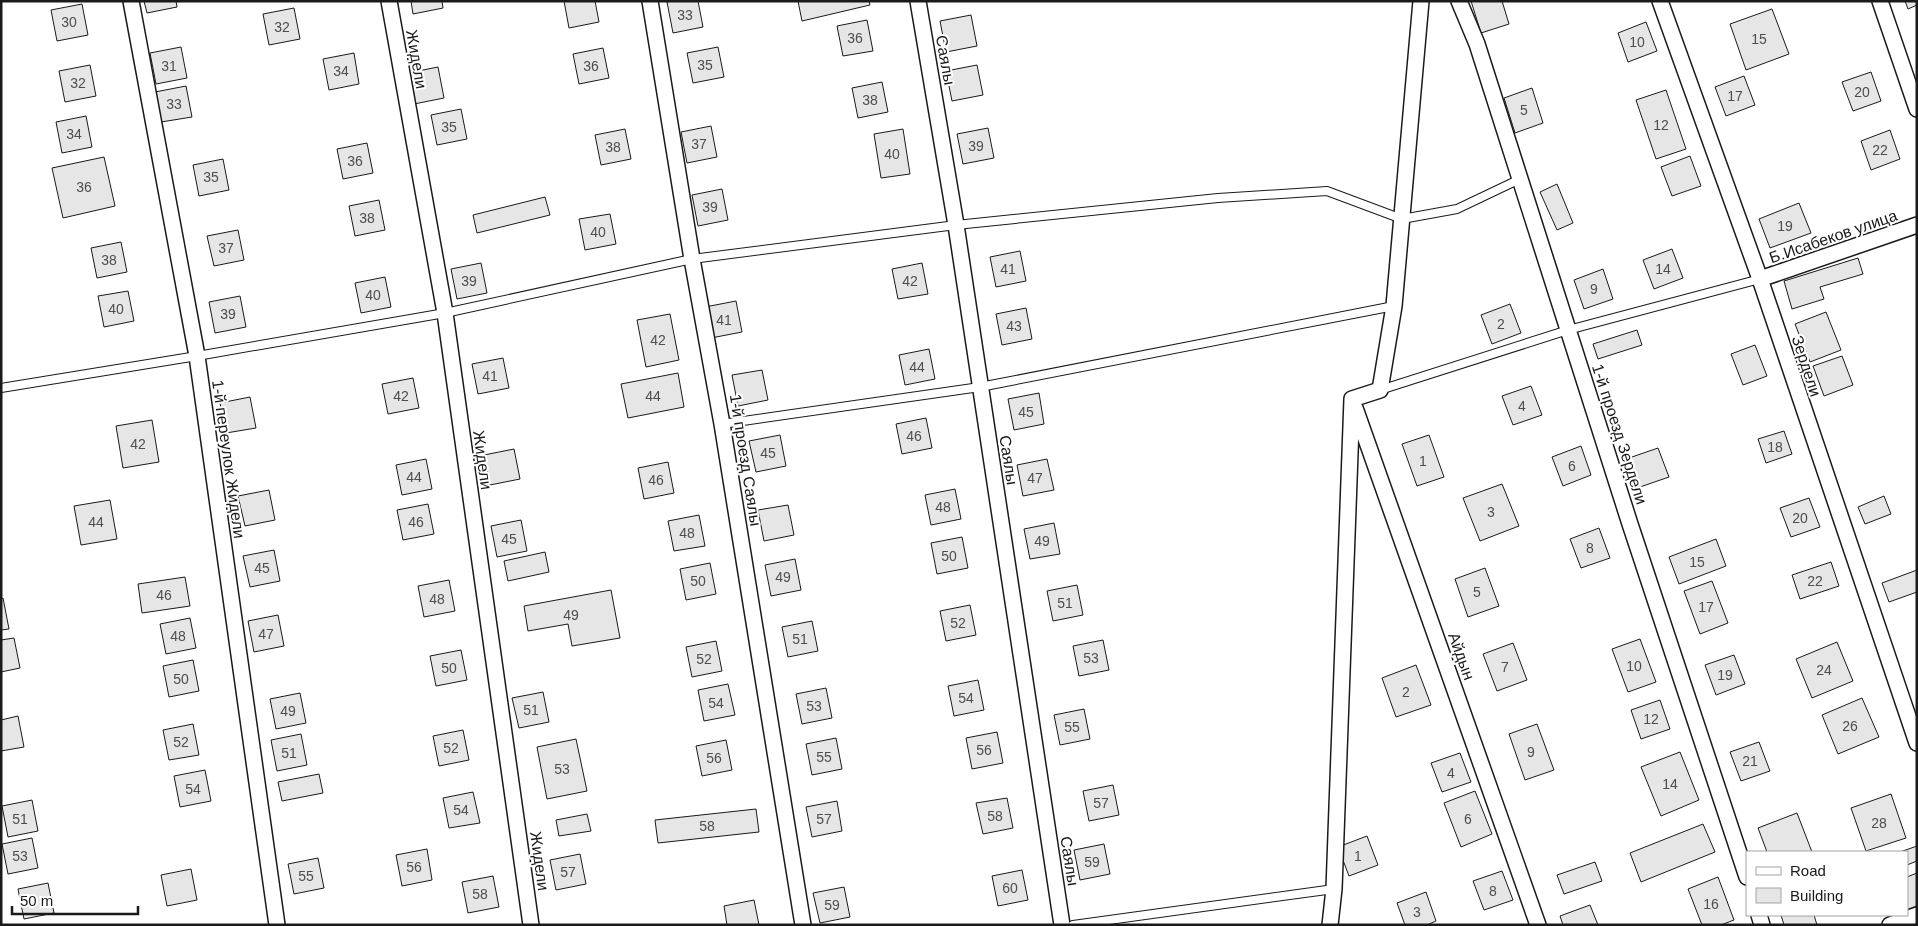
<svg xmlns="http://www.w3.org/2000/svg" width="1918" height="926" viewBox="0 0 1918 926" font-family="Arial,sans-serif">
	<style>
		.building { fill: #e6e6e6; stroke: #1a1a1a }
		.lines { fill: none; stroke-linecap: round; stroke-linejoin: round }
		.service-casing { stroke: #1a1a1a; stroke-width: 10 }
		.minor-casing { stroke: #1a1a1a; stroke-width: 18 }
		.service { stroke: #fff; stroke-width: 8 }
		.minor { stroke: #fff; stroke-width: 15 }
		.labels { text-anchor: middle; stroke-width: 4; stroke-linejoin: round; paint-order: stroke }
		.number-label { font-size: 14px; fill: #4d4d4d }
		.street-label { font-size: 16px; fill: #1a1a1a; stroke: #fff }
	</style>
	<rect width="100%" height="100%" fill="#fff"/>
	<!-- building -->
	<path class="building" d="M144 1H176L177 7 147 13Z
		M411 1H442L443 8 413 14Z
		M564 1H595L599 22 569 28Z
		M673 1H698L703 27 673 33 667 2Z
		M798 1H869L870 5 802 21Z
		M1471 1H1502L1509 24 1481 33Z
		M1905 1H1917V5L1908 9Z
		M82 4 88 35 57 41 51 10Z
		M294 8 300 39 269 45 263 14Z
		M1772 9 1789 54 1746 70 1730 24Z
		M971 15 977 46 946 52 940 21Z
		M867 20 873 51 843 56 837 26Z
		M1646 22 1657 51 1628 62 1618 33Z
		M181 47 187 78 156 84 150 53Z
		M718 47 724 77 693 83 687 53Z
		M603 48 609 78 579 84 573 54Z
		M354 53 359 84 329 90 323 59Z
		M90 65 96 96 65 102 59 71Z
		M977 65 983 95 952 101 946 71Z
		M438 67 444 98 414 104 408 73Z
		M1871 72 1881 101 1853 111 1842 82Z
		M1744 76 1755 105 1726 116 1715 87Z
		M882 82 888 112 858 118 852 88Z
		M186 86 192 117 161 122 155 92Z
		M1532 88 1543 123 1515 133 1504 98Z
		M1666 90 1686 149 1656 159 1636 100Z
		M461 109 467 139 437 145 431 115Z
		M86 116 92 147 62 153 56 122Z
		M711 126 717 157 687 163 681 132Z
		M988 128 994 158 963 164 957 134Z
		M625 129 631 159 601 165 595 135Z
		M903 129 910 174 881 178 874 134Z
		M1890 130 1900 159 1871 170 1861 141Z
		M367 143 373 173 343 179 337 149Z
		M1690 156 1701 186 1672 196 1661 167Z
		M104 157 115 206 63 218 52 168Z
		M223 159 229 190 199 196 193 165Z
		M1557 184 1573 223 1557 230 1540 192Z
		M722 189 728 220 698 226 692 195Z
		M545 197 550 215 477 233 473 215Z
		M379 200 385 230 355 236 349 206Z
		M1799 203 1811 233 1770 248 1759 219Z
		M610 214 616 244 585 250 579 219Z
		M238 230 244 260 214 266 207 236Z
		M121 242 127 272 97 278 91 248Z
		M1672 249 1683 278 1654 289 1643 260Z
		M1020 251 1026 281 996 287 990 257Z
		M1858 258 1863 274 1820 287 1824 299 1792 309 1784 281Z
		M481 263 487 293 457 299 451 269Z
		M922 263 928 294 898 299 892 269Z
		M1603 269 1613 299 1584 309 1574 280Z
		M385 277 391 307 361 313 355 283Z
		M128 291 134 321 104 327 98 296Z
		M240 296 246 327 215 333 209 302Z
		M736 301 742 332 711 338 705 307Z
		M1510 304 1521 333 1492 344 1481 315Z
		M1026 308 1032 339 1002 345 996 314Z
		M1826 312 1841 350 1810 362 1795 324Z
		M670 314 679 360 646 367 637 320Z
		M1637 330 1642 345 1598 359 1593 344Z
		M1755 345 1767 376 1743 385 1731 354Z
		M929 349 935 379 905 385 899 355Z
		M1842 356 1853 385 1824 396 1813 366Z
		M503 358 509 388 478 394 472 364Z
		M762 370 768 400 738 406 732 375Z
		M678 373 684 407 628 418 621 384Z
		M413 378 419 408 388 414 382 384Z
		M1531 386 1542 415 1513 425 1502 396Z
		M1039 393 1044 424 1014 430 1008 399Z
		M250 397 256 428 226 433 220 403Z
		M926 418 932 448 902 454 896 424Z
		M152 420 159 462 123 468 116 426Z
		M1784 431 1792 454 1766 463 1758 439Z
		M780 435 786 466 756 472 749 441Z
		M1429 435 1444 477 1417 486 1402 444Z
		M1581 446 1591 475 1563 486 1552 457Z
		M1658 448 1669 477 1640 487 1629 458Z
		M514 449 520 479 490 485 484 455Z
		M426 459 432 489 402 495 396 465Z
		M1047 459 1054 490 1023 496 1017 465Z
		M668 462 674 493 644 499 638 468Z
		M1502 484 1519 526 1480 541 1463 498Z
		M955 489 961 519 931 525 925 495Z
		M269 490 275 520 245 526 238 496Z
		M1884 496 1891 514 1865 524 1858 507Z
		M1809 498 1820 527 1791 537 1780 508Z
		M110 500 117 539 81 545 74 506Z
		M428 504 434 534 403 540 397 510Z
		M788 505 794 535 764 541 758 510Z
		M699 515 705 546 674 551 668 521Z
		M521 520 527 551 497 557 491 526Z
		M1054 523 1060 554 1030 559 1024 529Z
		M1599 528 1610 558 1581 568 1570 539Z
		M962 537 968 568 937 574 931 543Z
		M1716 539 1726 566 1679 584 1669 557Z
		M274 550 280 581 250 587 243 556Z
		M545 552 549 572 508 581 504 561Z
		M795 559 801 590 771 596 765 565Z
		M1831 562 1839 586 1800 599 1792 575Z
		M710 563 716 594 686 600 680 569Z
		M1485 568 1499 606 1468 617 1455 579Z
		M1917 570V592L1889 602 1882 583Z
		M185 577 190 606 142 613 138 584Z
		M449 580 455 611 424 617 418 586Z
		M1712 581 1728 623 1700 634 1684 591Z
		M1077 585 1083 615 1053 621 1047 591Z
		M611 590 620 638 572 646 568 624 528 631 524 606Z
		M3 598 9 629 1 630V599Z
		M970 605 976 635 946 641 940 611Z
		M278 615 284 646 254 652 248 621Z
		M190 618 196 648 166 654 160 624Z
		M812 621 818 651 788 657 782 627Z
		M14 638 20 668 1 672V640Z
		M1640 639 1656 682 1628 692 1612 649Z
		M1103 640 1109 670 1079 676 1073 646Z
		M716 641 722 671 692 677 686 647Z
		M1837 642 1853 681 1812 698 1796 659Z
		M1513 643 1527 680 1497 691 1483 654Z
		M461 650 467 680 436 686 430 656Z
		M1734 655 1745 684 1716 695 1705 665Z
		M193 660 199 691 169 697 163 666Z
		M1416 665 1431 705 1396 717 1382 678Z
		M978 680 984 710 954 716 948 686Z
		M728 684 735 715 704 721 698 690Z
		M826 688 832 718 802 724 796 694Z
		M543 692 549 722 519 728 512 698Z
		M300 693 306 723 276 729 270 699Z
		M1862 698 1879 737 1838 754 1822 715Z
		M1660 700 1670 729 1641 739 1631 710Z
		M1084 709 1090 739 1060 745 1054 715Z
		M18 716 24 747 1 751V720Z
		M193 724 199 755 169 760 163 730Z
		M1537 724 1554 770 1525 780 1509 734Z
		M463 730 469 760 439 766 433 736Z
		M997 732 1003 763 972 769 966 738Z
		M301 734 307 765 277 771 271 740Z
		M836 738 842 769 812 775 806 744Z
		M576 739 587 791 547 799 537 747Z
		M726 740 732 770 702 776 696 746Z
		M1759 742 1770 771 1741 781 1730 752Z
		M1680 752 1699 800 1661 816 1641 767Z
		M1460 753 1471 782 1442 792 1431 763Z
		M205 770 211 801 180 807 174 776Z
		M319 774 323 793 282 801 278 782Z
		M1113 785 1119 815 1089 821 1083 791Z
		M1475 791 1492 834 1461 847 1444 803Z
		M473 792 480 823 449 828 443 798Z
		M1891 794 1906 838 1866 851 1851 808Z
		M1007 798 1013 828 983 834 976 803Z
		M32 800 38 831 8 837 2 806Z
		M837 801 842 831 812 837 806 807Z
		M756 809 759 832 658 843 655 820Z
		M1797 813 1812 852H1767L1758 828Z
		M587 814 591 831 559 836 556 820Z
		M1703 824 1715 852 1641 882 1630 853Z
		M1367 836 1378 865 1349 876 1338 847Z
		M32 838 38 868 8 874 2 844Z
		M1104 844 1110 874 1080 880 1074 850Z
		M1917 846V861L1907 865V852H1900Z
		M427 849 432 880 402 886 396 855Z
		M580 854 586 884 556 890 550 860Z
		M318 858 324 888 294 894 288 864Z
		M1595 862 1602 881 1564 894 1557 875Z
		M191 869 197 900 167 906 161 875Z
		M1022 870 1028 900 998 906 992 876Z
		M1502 871 1513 900 1484 910 1473 881Z
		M1917 873V906L1907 910V877Z
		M493 876 499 907 468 913 462 882Z
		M1718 877 1734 920 1721 925H1702L1688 889Z
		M48 883 54 913 24 919 18 889Z
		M844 887 850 917 820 923 813 893Z
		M1426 892 1436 921 1427 925H1405L1397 903Z
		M754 900 759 925H727L724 906Z
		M1590 905 1598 925H1563L1560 916Z
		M1781 915H1814L1817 925H1784Z"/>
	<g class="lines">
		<defs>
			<path id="service" d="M1 388 197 356 445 313 692 259 956 225 1218 198 1327 191 1402 219 1457 209 1520 179
				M1380 390 1568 330 1760 279
				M722 424 980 387 1394 306
				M1073 925 1334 889"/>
			<path id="minor" d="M131 1 197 356 277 925
				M389 1 445 313 531 925
				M650 1 692 259 722 424 803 925
				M918 1 956 225 1062 925
				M1459 1 1477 44 1630 524 1747 877
				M1660 1 1760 279 1917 743
				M1880 1 1917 109
				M1760 279 1917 225
				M1355 408 1538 925
				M1759 915 1762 925
				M1330 925 1334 889 1352 399 1380 390 1394 306 1421 1
				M1890 925 1917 915"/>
		</defs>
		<!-- service casing -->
		<use href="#service" class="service-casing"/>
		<!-- minor casing -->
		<use href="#minor" class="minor-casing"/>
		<!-- service -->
		<use href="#service" class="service"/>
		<!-- minor -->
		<use href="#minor" class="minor"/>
	</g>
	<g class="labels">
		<!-- number labels -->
		<g class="number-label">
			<text x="685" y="20">33</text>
			<text x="69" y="27">30</text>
			<text x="282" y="32">32</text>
			<text x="855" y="43">36</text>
			<text x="1759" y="44">15</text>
			<text x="1637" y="47">10</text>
			<text x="705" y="70">35</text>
			<text x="169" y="71">31</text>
			<text x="591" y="71">36</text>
			<text x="341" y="76">34</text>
			<text x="78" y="88">32</text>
			<text x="1862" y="97">20</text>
			<text x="1735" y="101">17</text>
			<text x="870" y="105">38</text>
			<text x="174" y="109">33</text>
			<text x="1524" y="115">5</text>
			<text x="1661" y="130">12</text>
			<text x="449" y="132">35</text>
			<text x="74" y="139">34</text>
			<text x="699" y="149">37</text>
			<text x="976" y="151">39</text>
			<text x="613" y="152">38</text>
			<text x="1880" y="155">22</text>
			<text x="892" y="159">40</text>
			<text x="355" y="166">36</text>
			<text x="211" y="182">35</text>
			<text x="84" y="192">36</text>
			<text x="710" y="212">39</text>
			<text x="367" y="223">38</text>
			<text x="1785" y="231">19</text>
			<text x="598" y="237">40</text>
			<text x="226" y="253">37</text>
			<text x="109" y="265">38</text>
			<text x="1008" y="274">41</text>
			<text x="1663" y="274">14</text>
			<text x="469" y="286">39</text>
			<text x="910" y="286">42</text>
			<text x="1594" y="294">9</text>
			<text x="373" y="300">40</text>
			<text x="116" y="314">40</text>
			<text x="228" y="319">39</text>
			<text x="724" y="325">41</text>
			<text x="1501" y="329">2</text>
			<text x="1014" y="331">43</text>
			<text x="658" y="345">42</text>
			<text x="917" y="372">44</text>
			<text x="490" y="381">41</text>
			<text x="401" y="401">42</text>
			<text x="653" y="401">44</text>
			<text x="1522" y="411">4</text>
			<text x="1026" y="417">45</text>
			<text x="914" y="441">46</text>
			<text x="138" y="449">42</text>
			<text x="1775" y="452">18</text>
			<text x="768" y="458">45</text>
			<text x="1423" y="466">1</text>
			<text x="1572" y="471">6</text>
			<text x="414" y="482">44</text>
			<text x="1035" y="483">47</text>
			<text x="656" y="485">46</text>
			<text x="943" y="512">48</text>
			<text x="1491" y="517">3</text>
			<text x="1800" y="523">20</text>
			<text x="96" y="527">44</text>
			<text x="416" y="527">46</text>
			<text x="687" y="538">48</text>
			<text x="509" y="544">45</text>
			<text x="1042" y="546">49</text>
			<text x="1590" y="553">8</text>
			<text x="949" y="561">50</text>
			<text x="1697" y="567">15</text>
			<text x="262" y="573">45</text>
			<text x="783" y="582">49</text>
			<text x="698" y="586">50</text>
			<text x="1815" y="586">22</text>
			<text x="1477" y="597">5</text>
			<text x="164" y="600">46</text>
			<text x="437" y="604">48</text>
			<text x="1065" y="608">51</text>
			<text x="1706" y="612">17</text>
			<text x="571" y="620">49</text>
			<text x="958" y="628">52</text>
			<text x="266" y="639">47</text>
			<text x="178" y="641">48</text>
			<text x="800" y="644">51</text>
			<text x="1091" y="663">53</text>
			<text x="704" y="664">52</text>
			<text x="1634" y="671">10</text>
			<text x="1505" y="672">7</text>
			<text x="449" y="673">50</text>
			<text x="1824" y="675">24</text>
			<text x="1725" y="680">19</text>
			<text x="181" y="684">50</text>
			<text x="1406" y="697">2</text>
			<text x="966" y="703">54</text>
			<text x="716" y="708">54</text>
			<text x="814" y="711">53</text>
			<text x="531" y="715">51</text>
			<text x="288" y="716">49</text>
			<text x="1651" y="724">12</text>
			<text x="1850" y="731">26</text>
			<text x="1072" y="732">55</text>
			<text x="181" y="747">52</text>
			<text x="451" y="753">52</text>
			<text x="984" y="755">56</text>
			<text x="1531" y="757">9</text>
			<text x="289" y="758">51</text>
			<text x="824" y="762">55</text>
			<text x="714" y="763">56</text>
			<text x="1750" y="766">21</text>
			<text x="562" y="774">53</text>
			<text x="1451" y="778">4</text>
			<text x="1670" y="789">14</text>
			<text x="193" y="794">54</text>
			<text x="1101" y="808">57</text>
			<text x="461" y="815">54</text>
			<text x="995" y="821">58</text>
			<text x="20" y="824">51</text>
			<text x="824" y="824">57</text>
			<text x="1468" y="824">6</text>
			<text x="1879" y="828">28</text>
			<text x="707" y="831">58</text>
			<text x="20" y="861">53</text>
			<text x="1358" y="861">1</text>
			<text x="1092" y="867">59</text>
			<text x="414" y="872">56</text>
			<text x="568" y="877">57</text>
			<text x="306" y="881">55</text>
			<text x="1010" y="893">60</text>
			<text x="1493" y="896">8</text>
			<text x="480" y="899">58</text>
			<text x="1711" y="909">16</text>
			<text x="832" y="910">59</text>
			<text x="1417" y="917">3</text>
		</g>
		<!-- street labels -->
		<g class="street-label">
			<text transform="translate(417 59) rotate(80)" y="6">Жидели</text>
			<text transform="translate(946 60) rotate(80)" y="6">Саялы</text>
			<text transform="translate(1833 236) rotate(-19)" y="6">Б.Исабеков улица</text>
			<text transform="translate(1807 366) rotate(72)" y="6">Зердели</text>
			<text transform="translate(1620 434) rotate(72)" y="6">1-й проезд Зердели</text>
			<text transform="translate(229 459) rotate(82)" y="6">1-й переулок Жидели</text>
			<text transform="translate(483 460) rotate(82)" y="6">Жидели</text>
			<text transform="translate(746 460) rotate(81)" y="6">1-й проезд Саялы</text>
			<text transform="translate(1009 460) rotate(81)" y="6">Саялы</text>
			<text transform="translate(1462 656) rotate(70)" y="6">Айдын</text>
			<text transform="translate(540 861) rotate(82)" y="6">Жидели</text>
			<text transform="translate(1070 861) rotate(81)" y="6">Саялы</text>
		</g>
	</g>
	<!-- border -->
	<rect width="1918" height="926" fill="none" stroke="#1a1a1a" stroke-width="5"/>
	<!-- legend -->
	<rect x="1746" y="851" width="162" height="65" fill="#ffffff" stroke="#a3a3a3"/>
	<rect x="1756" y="867" width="25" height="8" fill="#ffffff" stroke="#a3a3a3"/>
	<text x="1790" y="876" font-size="15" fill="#1a1a1a">Road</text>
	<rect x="1756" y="888" width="25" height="15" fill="#e6e6e6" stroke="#a3a3a3"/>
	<text x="1790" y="901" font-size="15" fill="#1a1a1a">Building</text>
	<!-- scale -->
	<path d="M12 906v8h126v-8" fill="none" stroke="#1a1a1a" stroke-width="2.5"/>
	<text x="20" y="906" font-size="15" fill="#1a1a1a" stroke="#ffffff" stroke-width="4" paint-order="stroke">50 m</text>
</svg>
